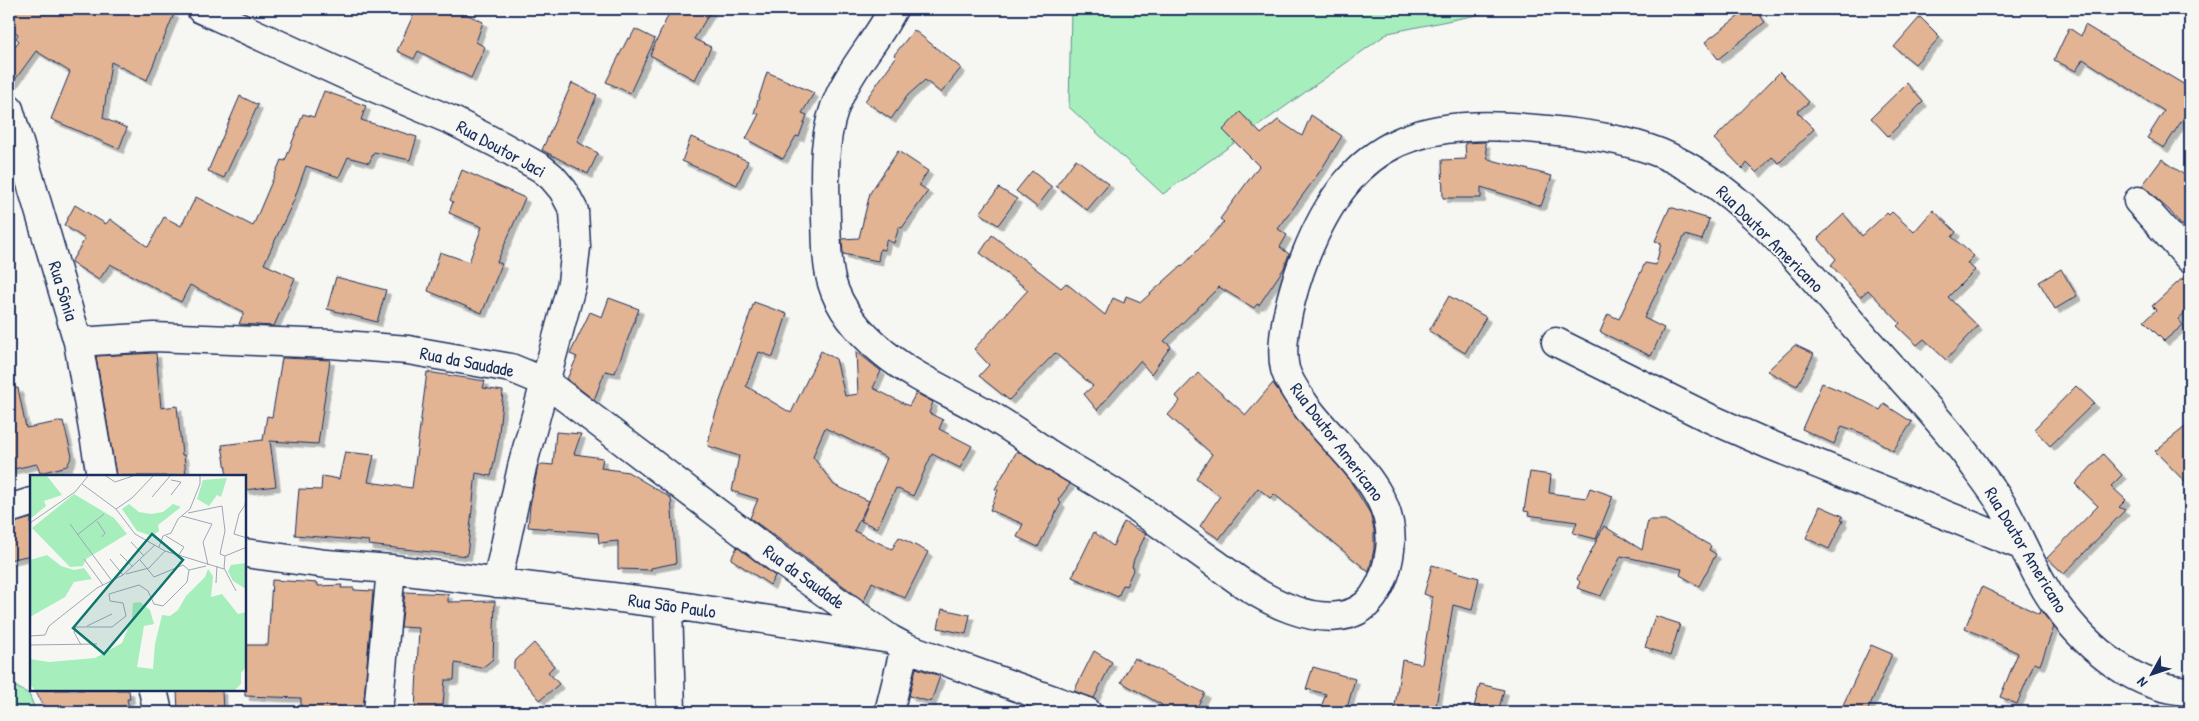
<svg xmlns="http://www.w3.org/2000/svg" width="2199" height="721" viewBox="0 0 2199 721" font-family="'Patrick Hand',sans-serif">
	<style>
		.green { fill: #a6efbd; stroke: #608f8e }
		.building { fill: #e2b493; stroke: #1b2f5e; filter: url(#shadow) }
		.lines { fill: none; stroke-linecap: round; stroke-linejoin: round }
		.minor-casing { stroke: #1b2f5e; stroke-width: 31 }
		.minor { stroke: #f6f6f2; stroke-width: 28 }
		.labels { text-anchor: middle; stroke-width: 4; stroke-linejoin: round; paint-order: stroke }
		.street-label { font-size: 18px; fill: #1b2f5e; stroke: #f6f6f2 }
		.inset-road { fill: none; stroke: #9ea6b7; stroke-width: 1 }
		.view { fill: #0f766e; fill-opacity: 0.15; stroke: #0f766e; stroke-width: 2.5 }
		.inset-edge { fill: none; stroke: #1b2f5e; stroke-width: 2.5 }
	</style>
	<defs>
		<filter id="shadow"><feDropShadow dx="4.5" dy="4.5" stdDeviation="0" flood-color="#0004"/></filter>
	</defs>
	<rect width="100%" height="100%" fill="#f6f6f2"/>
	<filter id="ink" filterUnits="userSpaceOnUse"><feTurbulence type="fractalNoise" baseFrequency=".02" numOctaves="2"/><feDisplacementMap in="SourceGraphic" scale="10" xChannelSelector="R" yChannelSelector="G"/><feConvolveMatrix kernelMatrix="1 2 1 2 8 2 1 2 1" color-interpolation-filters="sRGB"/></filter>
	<g filter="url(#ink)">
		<!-- green -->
		<path class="green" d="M1071 9H1506L1388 33 1163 194 1069 107Z
			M9 683 29 694 36 712H9Z"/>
		<!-- building -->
		<path class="building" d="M9 9H164L174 14 147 80 111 62 103 118 127 128 119 149 51 119 70 72 36 51 9 88V54L19 41 16 38 18 34 9 27Z
			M416 9H456L483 22 476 42 485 47 471 78 418 51 414 59 397 51Z
			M671 9H712L694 39 711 47 695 80 650 55Z
			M1748 9H1755L1765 22 1718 59 1705 42Z
			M1920 17 1940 37 1915 64 1894 47Z
			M2085 25 2190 88V108L2164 148 2147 138 2164 111 2083 59 2076 71 2054 60 2069 28 2081 36Z
			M635 29 655 39 630 93 606 82 628 38 630 39Z
			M914 30 961 68 941 93 925 80 908 95 891 119 865 101 896 57 894 55Z
			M767 72 814 93 802 113 807 115 799 137 796 136 783 159 746 139 759 114 754 113Z
			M1780 72 1809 102 1797 112 1814 129 1779 163 1772 157 1757 173 1747 163 1743 169 1714 139Z
			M572 83 597 95 577 142 598 153 588 174 542 150Z
			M1907 83 1923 102 1888 136 1871 118Z
			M324 91 366 106 361 120 417 137 410 160 374 152 369 163 348 157 339 177 306 166 294 200 264 264 295 278 274 326 239 324 244 312 190 285 181 302 110 264 99 280 71 262 85 239 64 225 75 205 106 224 110 219 148 247 164 217 181 226 196 197 253 226 281 160 285 161 303 114 314 117Z
			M240 96 258 105 224 178 208 171Z
			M1240 112 1261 134 1278 120 1302 136 1311 115 1342 136 1321 170 1278 229 1287 235 1280 247 1289 254 1284 268 1259 305 1257 304 1254 308 1219 287 1164 341 1171 346 1151 374 1140 361 1097 410 1084 394 1093 386 1055 353 1009 400 979 376 989 365 974 349 1028 290 980 253 992 235 1061 288 1066 283 1105 315 1113 298 1124 303 1126 296 1141 302 1181 266 1182 267 1224 222 1220 219 1259 166 1223 130Z
			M691 137 748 161 737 185 682 161Z
			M1485 142 1488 159 1552 176 1541 206 1481 187V198H1443L1442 160 1466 159 1465 143Z
			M898 151 928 171 919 185 928 191 902 228 899 227 894 243 886 240 885 250 880 249 878 261 843 254 842 239 859 238 870 193Z
			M1076 159 1109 184 1087 210 1056 186Z
			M2162 159 2190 179V225L2186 221 2182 226 2169 210 2142 186Z
			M462 170 525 198 497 262 502 264 482 313 428 291 440 252 469 262 482 227 449 213 453 202 450 200Z
			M1032 171 1052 187 1037 207 1016 191Z
			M999 188 1017 199 998 225 980 213Z
			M1670 207 1709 219 1702 240 1685 235 1644 318 1664 328 1651 356 1600 332 1608 314 1619 319 1645 263 1656 265 1661 243 1655 241Z
			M1933 210 1956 232 1952 237 1974 256 1967 263 1975 270 1948 297 1978 326 1946 360 1924 339 1917 345 1897 326 1900 323 1868 290 1860 297 1831 265 1836 259 1818 238 1844 214 1862 236 1887 213 1889 215 1892 212 1914 232Z
			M2061 269 2077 296 2055 309 2039 282Z
			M2187 274H2190V308L2178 319 2183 325 2164 341 2144 321 2156 310 2152 306Z
			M336 277 386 290 377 322 327 309Z
			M1449 296 1486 317 1465 353 1429 331Z
			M609 298 639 309 615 373 605 371 594 400 567 379 577 357 570 354 590 312 602 317Z
			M754 302 787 314 773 357 759 352 746 386 791 413 821 351 836 359 845 396 858 394 856 351 881 371 873 388 909 406 916 393 933 402 929 413 943 420 939 429 972 446 960 468 932 454 913 496 896 488 877 528 861 521 887 458 825 428 817 446 813 457 834 485 869 501 854 531 892 549 899 537 928 552 905 598 872 582 864 601 750 518 758 499 732 491 739 456 708 446 711 427Z
			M1795 345 1814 354 1797 386 1767 371Z
			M156 353 161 408 177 406 182 455H184L186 476H116L96 356Z
			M282 358 330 360 318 444 270 441 276 486 245 490V476H227L222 445 263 440 267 416 272 417Z
			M427 372 485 381 483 388 503 391 498 443 491 476 476 473 467 556 368 545 369 541 295 535 299 489 321 490 322 476 339 479 345 452 374 455 368 482 412 488Z
			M1198 373 1246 415 1273 383 1291 411 1349 479 1370 513 1374 530V549L1369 572 1274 494 1270 498 1258 488 1219 539 1200 526 1220 496 1196 478 1212 454 1168 415 1180 401 1176 396Z
			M1822 383 1860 399 1880 410 1884 404 1912 422 1893 451 1870 436 1842 426 1834 444 1802 429Z
			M2076 386 2094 403 2050 446 2034 429Z
			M18 388 26 428 63 421 72 456 67 466 40 473 37 464 9 470V389Z
			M2190 423V487L2155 451Z
			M556 432 581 434 574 454 603 458 601 468 628 472 671 498 676 563 651 568V570L618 569V541L599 543 598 533 528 527 530 506 538 466 543 464 553 465Z
			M1017 451 1070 484 1058 500 1061 503 1038 547 1017 537 1023 524 990 510 998 490 995 489Z
			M2103 454 2122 475 2111 486 2126 500 2119 507 2125 510 2064 574 2047 558 2098 506 2075 484Z
			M1530 472 1551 475 1549 493 1586 498 1590 488 1613 496 1596 539 1573 533 1577 522 1528 515 1529 512 1524 511Z
			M1820 506 1843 516 1841 520 1843 521 1829 549 1806 538Z
			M31 518V555L9 560V524Z
			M1648 520H1665L1711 546 1709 550 1716 554 1699 586 1680 575 1682 569 1621 556 1601 596 1577 588 1580 582 1577 579 1604 526 1642 550Z
			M1124 522 1146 534 1134 559 1132 567 1134 568 1126 586 1123 585 1118 597 1072 577 1094 532 1113 546Z
			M737 547 775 576 770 585 731 559Z
			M1432 565 1479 578 1472 610 1453 605 1435 712H1394L1402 660 1422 664 1432 603V597L1424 594Z
			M272 580 318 583V586L342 585 341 588H354V590L373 591 363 712H301V698L245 696V645H268Z
			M1982 587 2039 614 2040 610 2054 627 2040 665 2034 663 2017 704 2000 697 2018 653 1965 628Z
			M405 592 448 594V602L495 601 493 659 482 668 455 663 454 680H445L443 705H436L435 712H415L419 628 401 627Z
			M942 609 970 615 966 634 938 628Z
			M1655 616 1680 624 1670 656 1645 647Z
			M534 643 554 666 548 672 559 684 540 700 514 669V662Z
			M1871 645 1892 654 1867 712H1856L1842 707Z
			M1094 651 1112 662 1094 698 1074 691Z
			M1134 658 1205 693 1194 712H1158L1162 705 1121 682Z
			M1313 667 1355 679 1346 712H1319L1326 694 1306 689Z
			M916 668 940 676 931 702 909 696Z
			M1480 684 1504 690 1498 712 1474 707Z
			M35 690H129L130 699H127L130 712H87L86 708 67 712H47Z
			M177 690H222L223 712H178Z"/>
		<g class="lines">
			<defs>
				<path id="minor" d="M201 9 354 79 453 121 502 146 541 168 552 177 563 190 574 211 576 247 572 283 522 467 497 583
					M893 9C878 39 854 64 840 95 821 134 825 177 826 219 827 240 826 263 832 283 840 310 862 335 884 353 917 380 957 395 993 417 1011 428 1029 440 1046 452 1071 468 1098 482 1122 498 1154 519 1185 542 1216 564 1240 582 1263 599 1291 609 1318 619 1354 623 1373 597 1383 583 1388 566 1390 550 1398 487 1334 448 1303 402 1296 392 1288 380 1285 369 1278 338 1294 285 1305 257 1354 133 1425 117 1548 130 1586 134 1625 139 1660 153 1746 189 1805 270 1865 338 1899 376 1934 413 1965 453 1977 470 1991 487 2002 505 2021 538 2034 575 2056 605 2088 649 2135 689 2190 691
					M9 109 78 342 101 476
					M2138 201 2190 259
					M78 342 154 337 331 344 408 350 511 368 545 382 778 559 890 639
					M1556 342 1709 418 1768 444 2023 546
					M9 509 31 502
					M245 553 326 564 391 569 668 604 890 639 905 647 1087 712
					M668 604 671 712
					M153 690 158 712
					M378 712 391 569
					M889 712 905 647"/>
			</defs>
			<!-- minor casing -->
			<use href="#minor" class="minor-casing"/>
			<!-- minor -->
			<use href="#minor" class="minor"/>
		</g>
	</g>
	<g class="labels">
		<!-- street labels -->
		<g class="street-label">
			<text transform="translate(501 149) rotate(29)" y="6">Rua Doutor Jaci</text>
			<text transform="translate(1770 239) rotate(45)" y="6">Rua Doutor Americano</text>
			<text transform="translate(63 291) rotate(73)" y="6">Rua Sônia</text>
			<text transform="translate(467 362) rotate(11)" y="6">Rua da Saudade</text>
			<text transform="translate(1337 442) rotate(53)" y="6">Rua Doutor Americano</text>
			<text transform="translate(2026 550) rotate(59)" y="6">Rua Doutor Americano</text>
			<text transform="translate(804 577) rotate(36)" y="6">Rua da Saudade</text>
			<text transform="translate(672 606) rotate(8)" y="6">Rua São Paulo</text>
		</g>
	</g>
	<!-- overview -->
	<g transform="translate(30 475)">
		<rect width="216" height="216" fill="#f6f6f2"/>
		<path d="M0 1H17L32 20 14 26 16 31 0 44ZM197 3 191 22 187 20 179 31 167 24 173 5ZM44 19 84 43 97 59 56 84 53 91 40 92 2 53ZM99 29 109 37 121 39 133 37 143 29 151 32 128 50 129 56 122 61 107 56 92 34ZM17 80 31 91 44 95 54 93 62 104 44 107 35 122 0 142V85ZM216 88V114L203 106 198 96 201 90ZM178 94 183 101 181 122 192 119 208 139 216 137V192L211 198V209L204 216H5L0 208V184L19 187 65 183 92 168 102 143 103 128 110 127 120 135 124 149 114 151 107 192 123 194 125 169 132 140 140 141 148 135 156 121 175 102Z" fill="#a6efbd"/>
		<path class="inset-road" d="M76 1 85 7 103 1M141 5 151 7 141 20M52 9 86 34 105 59 135 76 194 94 195 81M217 13 215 30 209 39 204 59 217 63M122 22 140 1M86 34 102 23 123 1M158 38 192 31 195 56 190 79 195 81 217 72M152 41 182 49 173 67 178 90M67 46 75 58 72 62M0 48 45 17 58 1M40 49 82 106M47 60 74 39M136 61 154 72 148 81M101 67 114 81M129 72 133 61 141 58 148 44 160 34 170 9V1M90 79 103 92M54 84 73 110M80 84 93 100M110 85 124 102 153 90 159 95M194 93 206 116M159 95 176 91M96 99 119 93 135 76M186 108 187 91M57 151 82 139M15 160 19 151 67 113 93 100 125 70M0 161 15 160M0 170 67 169M51 170 44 157 46 152H82L96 141 93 128 80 126 79 119 109 110 118 116 124 129 133 131 157 107 159 95"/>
		<path class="view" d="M122 59 153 85 74 179 43 153Z"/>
		<rect width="216" height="216" class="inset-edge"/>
	</g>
	<!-- margin -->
	<rect width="2199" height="721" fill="none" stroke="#f6f6f2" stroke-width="30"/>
	<rect x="15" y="15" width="2169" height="691" fill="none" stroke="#1b2f5e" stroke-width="2" filter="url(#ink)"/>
	<!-- north arrow -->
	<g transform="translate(2152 674) rotate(230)" stroke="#f6f6f2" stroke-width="4" paint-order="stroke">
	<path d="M0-4L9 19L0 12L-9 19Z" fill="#1b2f5e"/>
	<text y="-8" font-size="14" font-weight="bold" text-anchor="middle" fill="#1b2f5e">N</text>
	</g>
</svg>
